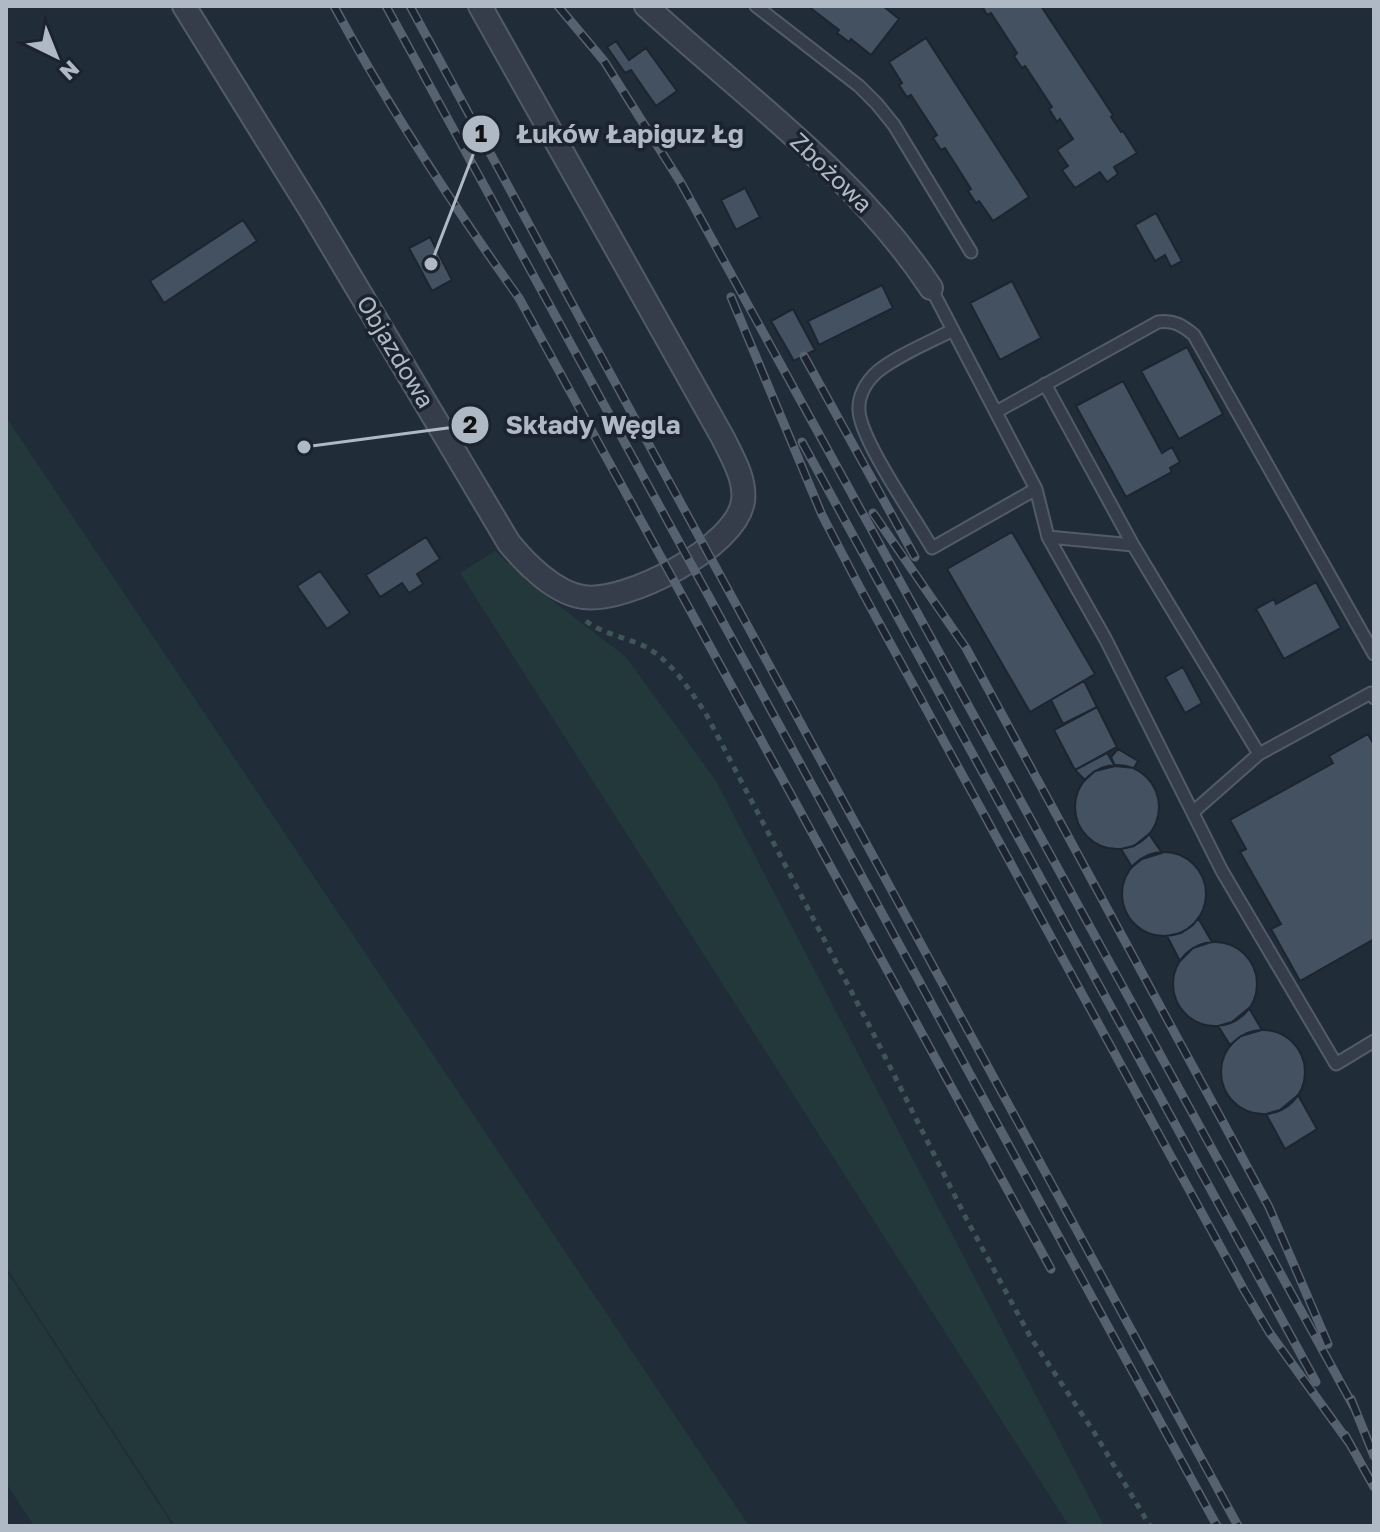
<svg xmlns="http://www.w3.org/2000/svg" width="1380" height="1532" viewBox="0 0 1380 1532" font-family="'Golos Text',sans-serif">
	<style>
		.green { fill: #23383a }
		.building { fill: #445160; stroke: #1c2530; stroke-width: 2 }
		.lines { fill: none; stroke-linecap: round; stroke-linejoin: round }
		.service-casing { stroke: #525b67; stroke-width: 15 }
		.minor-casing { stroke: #525b67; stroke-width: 26 }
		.path { stroke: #405557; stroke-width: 5; stroke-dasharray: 6 6; stroke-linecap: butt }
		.service { stroke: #343d49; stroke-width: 11 }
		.minor { stroke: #343d49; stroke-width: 22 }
		.rail-casing { stroke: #566270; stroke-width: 9 }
		.rail { stroke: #1a232e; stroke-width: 6; stroke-dasharray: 18; stroke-linecap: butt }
		.labels { text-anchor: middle; stroke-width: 7; stroke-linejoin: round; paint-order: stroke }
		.street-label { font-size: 24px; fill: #afb8c5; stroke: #1a232e }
		.leader { fill: none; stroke: #afb8c5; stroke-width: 3 }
		.callout-dot { fill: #afb8c5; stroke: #1a232e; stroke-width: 3 }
		.mark-label { font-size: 24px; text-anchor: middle; font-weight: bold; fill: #111 }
		.callout-label { font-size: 26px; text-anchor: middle; font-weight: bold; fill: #afb8c5; stroke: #1a232e; stroke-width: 7; stroke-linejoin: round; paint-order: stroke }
	</style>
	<rect width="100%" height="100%" fill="#212c39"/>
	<!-- green -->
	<path class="green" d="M6 417 749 1526H175L6 1267Z
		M495 551 528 582 626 657 716 781 1104 1526H1069L460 573Z
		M6 1270 173 1526H34L6 1483Z"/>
	<!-- building -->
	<path class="building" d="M808 6H883L899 19 871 55 851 39 849 42 837 33 839 30Z
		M982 6H1041L1113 115 1111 117 1121 132 1123 131 1137 153 1114 167 1118 174 1107 182 1100 172 1075 188 1062 170 1068 166 1057 150 1073 139 1060 119 1057 122 1049 109 1052 107 1025 66 1022 68 1014 56 1017 53 991 13 987 15Z
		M926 38 1029 197 993 221 979 201 976 203 968 191 971 189 945 148 941 150 933 138 937 135 911 95 907 97 899 85 902 83 889 62Z
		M616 41 629 60 646 48 677 91 656 106 631 70 625 73 607 47Z
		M745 188 760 217 736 230 721 200Z
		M1156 213 1182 261 1171 267 1165 255 1155 261 1135 225Z
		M243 220 257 241 164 303 150 281Z
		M430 237 452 280 432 291 409 248Z
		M1012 281 1041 338 1000 360 970 303Z
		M882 285 893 308 819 345 808 321Z
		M793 309 815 350 794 361 771 321Z
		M1187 347 1223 414 1179 439 1141 371Z
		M1123 381 1162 453 1172 447 1180 462 1170 468 1172 472 1126 497 1076 406Z
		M1012 532 1095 674 1030 712 947 569Z
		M426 537 440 559 417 574 423 584 409 593 402 583 380 597 366 575Z
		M320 571 350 613 327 629 297 586Z
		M1316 582 1341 628 1284 659 1256 609 1274 599 1276 604Z
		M1183 667 1202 703 1185 713 1165 677Z
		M1084 681 1097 707 1063 724 1051 700Z
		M1097 707 1117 747 1075 770 1054 730Z
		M1368 734 1374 745V939L1300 981 1271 929 1281 924 1240 852 1246 849 1230 820 1333 763 1329 756Z
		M1118 749 1138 761 1134 768 1115 766 1111 757Z
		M1107 753 1115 766 1095 771 1085 780 1075 770Z
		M1075 807a42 42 0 1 1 84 0a42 42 0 1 1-84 0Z
		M1149 834 1162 853 1142 859 1132 867 1121 849 1134 846Z
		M1122 894a42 42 0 1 1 84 0a42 42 0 1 1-84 0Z
		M1198 918 1212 942 1193 948 1180 961 1167 936 1181 933 1193 925Z
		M1173 984a42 42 0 1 1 84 0a42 42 0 1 1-84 0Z
		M1249 1008 1262 1030 1241 1036 1230 1045 1218 1026 1232 1022Z
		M1221 1072a42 42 0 1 1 84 0a42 42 0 1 1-84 0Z
		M1298 1095 1317 1129 1285 1149 1266 1114 1280 1110Z"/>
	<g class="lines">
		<defs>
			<path id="service" d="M756 6 859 86 877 104 894 125 971 252
				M931 288 1036 489 1048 537 1106 640 1222 871 1336 1064 1374 1041
				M953 330C930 342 896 356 877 372 866 382 858 396 859 411 861 441 915 518 932 548L1036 489
				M1045 384 1133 545
				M996 412 1158 322C1174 320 1182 325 1194 335L1374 654
				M1048 537 1133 545 1259 754 1371 693 1374 698
				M1193 812 1259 754"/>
			<path id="minor" d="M184 6 310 209 509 543C526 564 555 593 583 597 625 604 737 547 743 501 746 479 732 457 723 438L480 6
				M646 6C744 96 857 176 931 288"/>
		</defs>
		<!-- service casing -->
		<use href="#service" class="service-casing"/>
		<!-- minor casing -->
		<use href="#minor" class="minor-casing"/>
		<!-- path -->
		<path class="path" d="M586 621C603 634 625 637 644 646 671 660 688 688 705 712L871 1029 967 1220 1031 1338 1094 1432 1150 1526"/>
		<!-- service -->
		<use href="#service" class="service"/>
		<!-- minor -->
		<use href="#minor" class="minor"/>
		<defs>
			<path id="rail" d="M334 6C389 108 452 204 519 298L1051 1269
				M386 6 1217 1526
				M410 6 1238 1526
				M558 6 604 61 681 183 1355 1409
				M731 297 822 515 859 586 1244 1290 1269 1332 1350 1444
				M804 356 915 557
				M802 442 1316 1382
				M873 513 966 648 1269 1207 1328 1344
				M1351 1399 1374 1456
				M1345 1435 1374 1487"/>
		</defs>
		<!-- rail casing -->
		<use href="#rail" class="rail-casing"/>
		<!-- rail -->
		<use href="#rail" class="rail"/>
	</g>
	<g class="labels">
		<!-- street labels -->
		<g class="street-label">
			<text transform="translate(831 173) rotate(44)" y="8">Zbożowa</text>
			<text transform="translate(395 352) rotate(59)" y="8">Objazdowa</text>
		</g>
	</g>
	<!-- callouts -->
	<path class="leader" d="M431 264L481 134M304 447L470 425"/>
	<g class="callout-dot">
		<circle cx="431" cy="264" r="8"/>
		<circle cx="304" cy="447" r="8"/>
		<circle cx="481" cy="134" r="20"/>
		<circle cx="470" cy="425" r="20"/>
	</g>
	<g class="mark-label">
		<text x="481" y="142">1</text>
		<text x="470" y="433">2</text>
	</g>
	<g class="callout-label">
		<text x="630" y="143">Łuków Łapiguz Łg</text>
		<text x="593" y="434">Składy Węgla</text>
	</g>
	<!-- border -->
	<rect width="1380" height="1532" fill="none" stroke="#afb8c5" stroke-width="16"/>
	<!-- north arrow -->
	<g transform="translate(56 56) rotate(137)" stroke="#1a232e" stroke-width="6" paint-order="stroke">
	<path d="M0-6L14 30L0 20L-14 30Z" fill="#afb8c5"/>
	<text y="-12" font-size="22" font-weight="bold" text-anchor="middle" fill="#afb8c5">N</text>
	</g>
</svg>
